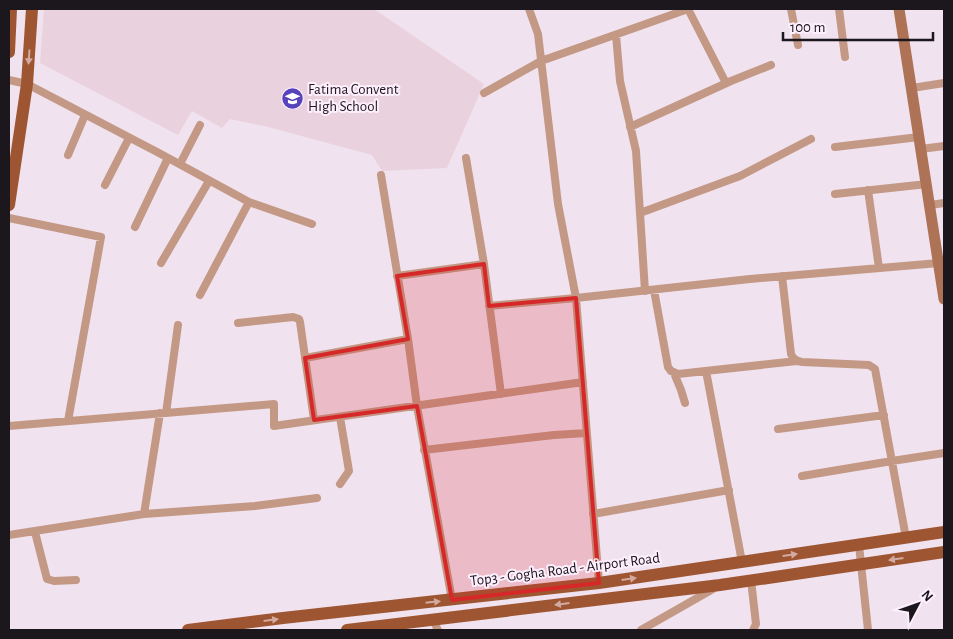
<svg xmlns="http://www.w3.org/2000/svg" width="953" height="639" viewBox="0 0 953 639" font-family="'Alegreya Sans',sans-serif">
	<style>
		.education { fill: #e9d2de }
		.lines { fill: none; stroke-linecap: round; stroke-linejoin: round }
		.street { stroke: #c39986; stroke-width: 8 }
		.secondary { stroke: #ae7356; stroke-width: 11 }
		.primary { stroke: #9e5632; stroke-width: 12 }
		.oneway { fill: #d3aaa2 }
		.marked { fill: #d62828; fill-opacity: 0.2; stroke: #d62828; stroke-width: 4; stroke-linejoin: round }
		.labels { text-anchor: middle; stroke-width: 4; stroke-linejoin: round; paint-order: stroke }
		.poi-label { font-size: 15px; fill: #1c171c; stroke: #feeffd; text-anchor: start }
		.street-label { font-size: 15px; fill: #1c171c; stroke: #feeffd }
	</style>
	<rect width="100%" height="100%" fill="#f1e2ef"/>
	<!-- education -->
	<path class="education" d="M44 9H374L484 84 447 168 382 171 372 155 268 127 230 119 222 128 192 111 178 135 40 63Z"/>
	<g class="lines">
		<!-- street -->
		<path class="street" d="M791 9 798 45
			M839 9 845 57
			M616 35 620 81 636 151 645 291
			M9 80 27 84 159 153 249 202 312 224
			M912 88 944 83
			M484 93 541 61 688 9 726 83
			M630 127 731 81 771 65
			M835 147 919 137
			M921 149 944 146
			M68 155 85 115
			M466 158 484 264 501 394
			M180 164 200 125
			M381 175 408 339 417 406 452 600
			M105 185 129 138
			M868 190 879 268
			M835 194 927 184
			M930 205 944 203
			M640 213 740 176 811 139
			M9 218 101 237 68 421
			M135 227 168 158
			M161 263 209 181
			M397 276 484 264
			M782 276 791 354C793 359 796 361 802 362L869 365 875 369 906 538
			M654 290 668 367 671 371 678 374 797 361
			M200 295 249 202
			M489 306 576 298 558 204 538 34 529 9
			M238 323 293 317 299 319 300 322 314 420
			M305 358 408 339
			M706 371 742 562
			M674 373 681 390 685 403
			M166 413 178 325
			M9 426 274 404V426L583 382
			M778 429 884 415
			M424 450 554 435 587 433
			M802 476 892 461 944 453
			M340 484 349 471 340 417
			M144 514 160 413
			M593 514 729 490
			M35 532 47 579 54 581 76 580
			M9 535 144 514 255 506 317 498
			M859 545 868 630
			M751 580 756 624 753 630
			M599 583 576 298 750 279 939 263
			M433 620 438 630
			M641 630 713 589"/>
		<!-- secondary -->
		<path class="secondary" d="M899 9 944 299"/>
		<!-- primary -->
		<path class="primary" d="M9 52 11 9
			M9 205 27 84 32 9
			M188 630 283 618 599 583 944 532
			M347 630 720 585 944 552"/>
	</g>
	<!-- one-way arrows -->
	<defs><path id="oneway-solid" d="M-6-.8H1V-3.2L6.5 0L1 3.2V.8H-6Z" transform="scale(1.25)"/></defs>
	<g class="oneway">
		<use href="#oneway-solid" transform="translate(29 57) rotate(94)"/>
		<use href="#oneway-solid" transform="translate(790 555) rotate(-8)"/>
		<use href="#oneway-solid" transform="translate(896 559) rotate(172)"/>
		<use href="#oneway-solid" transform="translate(629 579) rotate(-8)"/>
		<use href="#oneway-solid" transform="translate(433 602) rotate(-6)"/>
		<use href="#oneway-solid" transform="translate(562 604) rotate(173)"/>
		<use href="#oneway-solid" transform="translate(271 620) rotate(-7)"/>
	</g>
	<!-- marked area -->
	<path class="marked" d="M484 264 489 306 576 298 599 583 452 600 417 406 314 420 305 358 408 339 397 276Z"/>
	<!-- icons -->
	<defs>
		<symbol id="school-disc" viewBox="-11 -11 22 22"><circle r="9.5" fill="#5743bb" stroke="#feeffd"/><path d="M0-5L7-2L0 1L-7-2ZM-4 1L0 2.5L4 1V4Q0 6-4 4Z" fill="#fff"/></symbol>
	</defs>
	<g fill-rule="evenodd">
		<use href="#school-disc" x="280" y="86" width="25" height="25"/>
	</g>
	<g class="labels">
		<!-- poi labels -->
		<g class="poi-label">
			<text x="308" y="94">Fatima Convent<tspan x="308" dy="17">High School</tspan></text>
		</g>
		<!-- street labels -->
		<g class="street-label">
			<text transform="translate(565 569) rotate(-7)" y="5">Top3 - Gogha Road - Airport Road</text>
		</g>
	</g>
	<!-- border -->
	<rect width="953" height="639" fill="none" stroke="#1c171c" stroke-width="20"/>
	<!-- north arrow -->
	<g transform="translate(918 604) rotate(49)" stroke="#feeffd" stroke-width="4" paint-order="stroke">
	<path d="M0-4L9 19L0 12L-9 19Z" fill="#1c171c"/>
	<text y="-8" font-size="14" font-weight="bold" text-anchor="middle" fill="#1c171c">N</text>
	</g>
	<!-- scale -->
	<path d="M783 32v8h150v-8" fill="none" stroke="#1c171c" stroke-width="2.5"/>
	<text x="790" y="32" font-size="15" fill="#1c171c" stroke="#feeffd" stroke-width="4" paint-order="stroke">100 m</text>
</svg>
